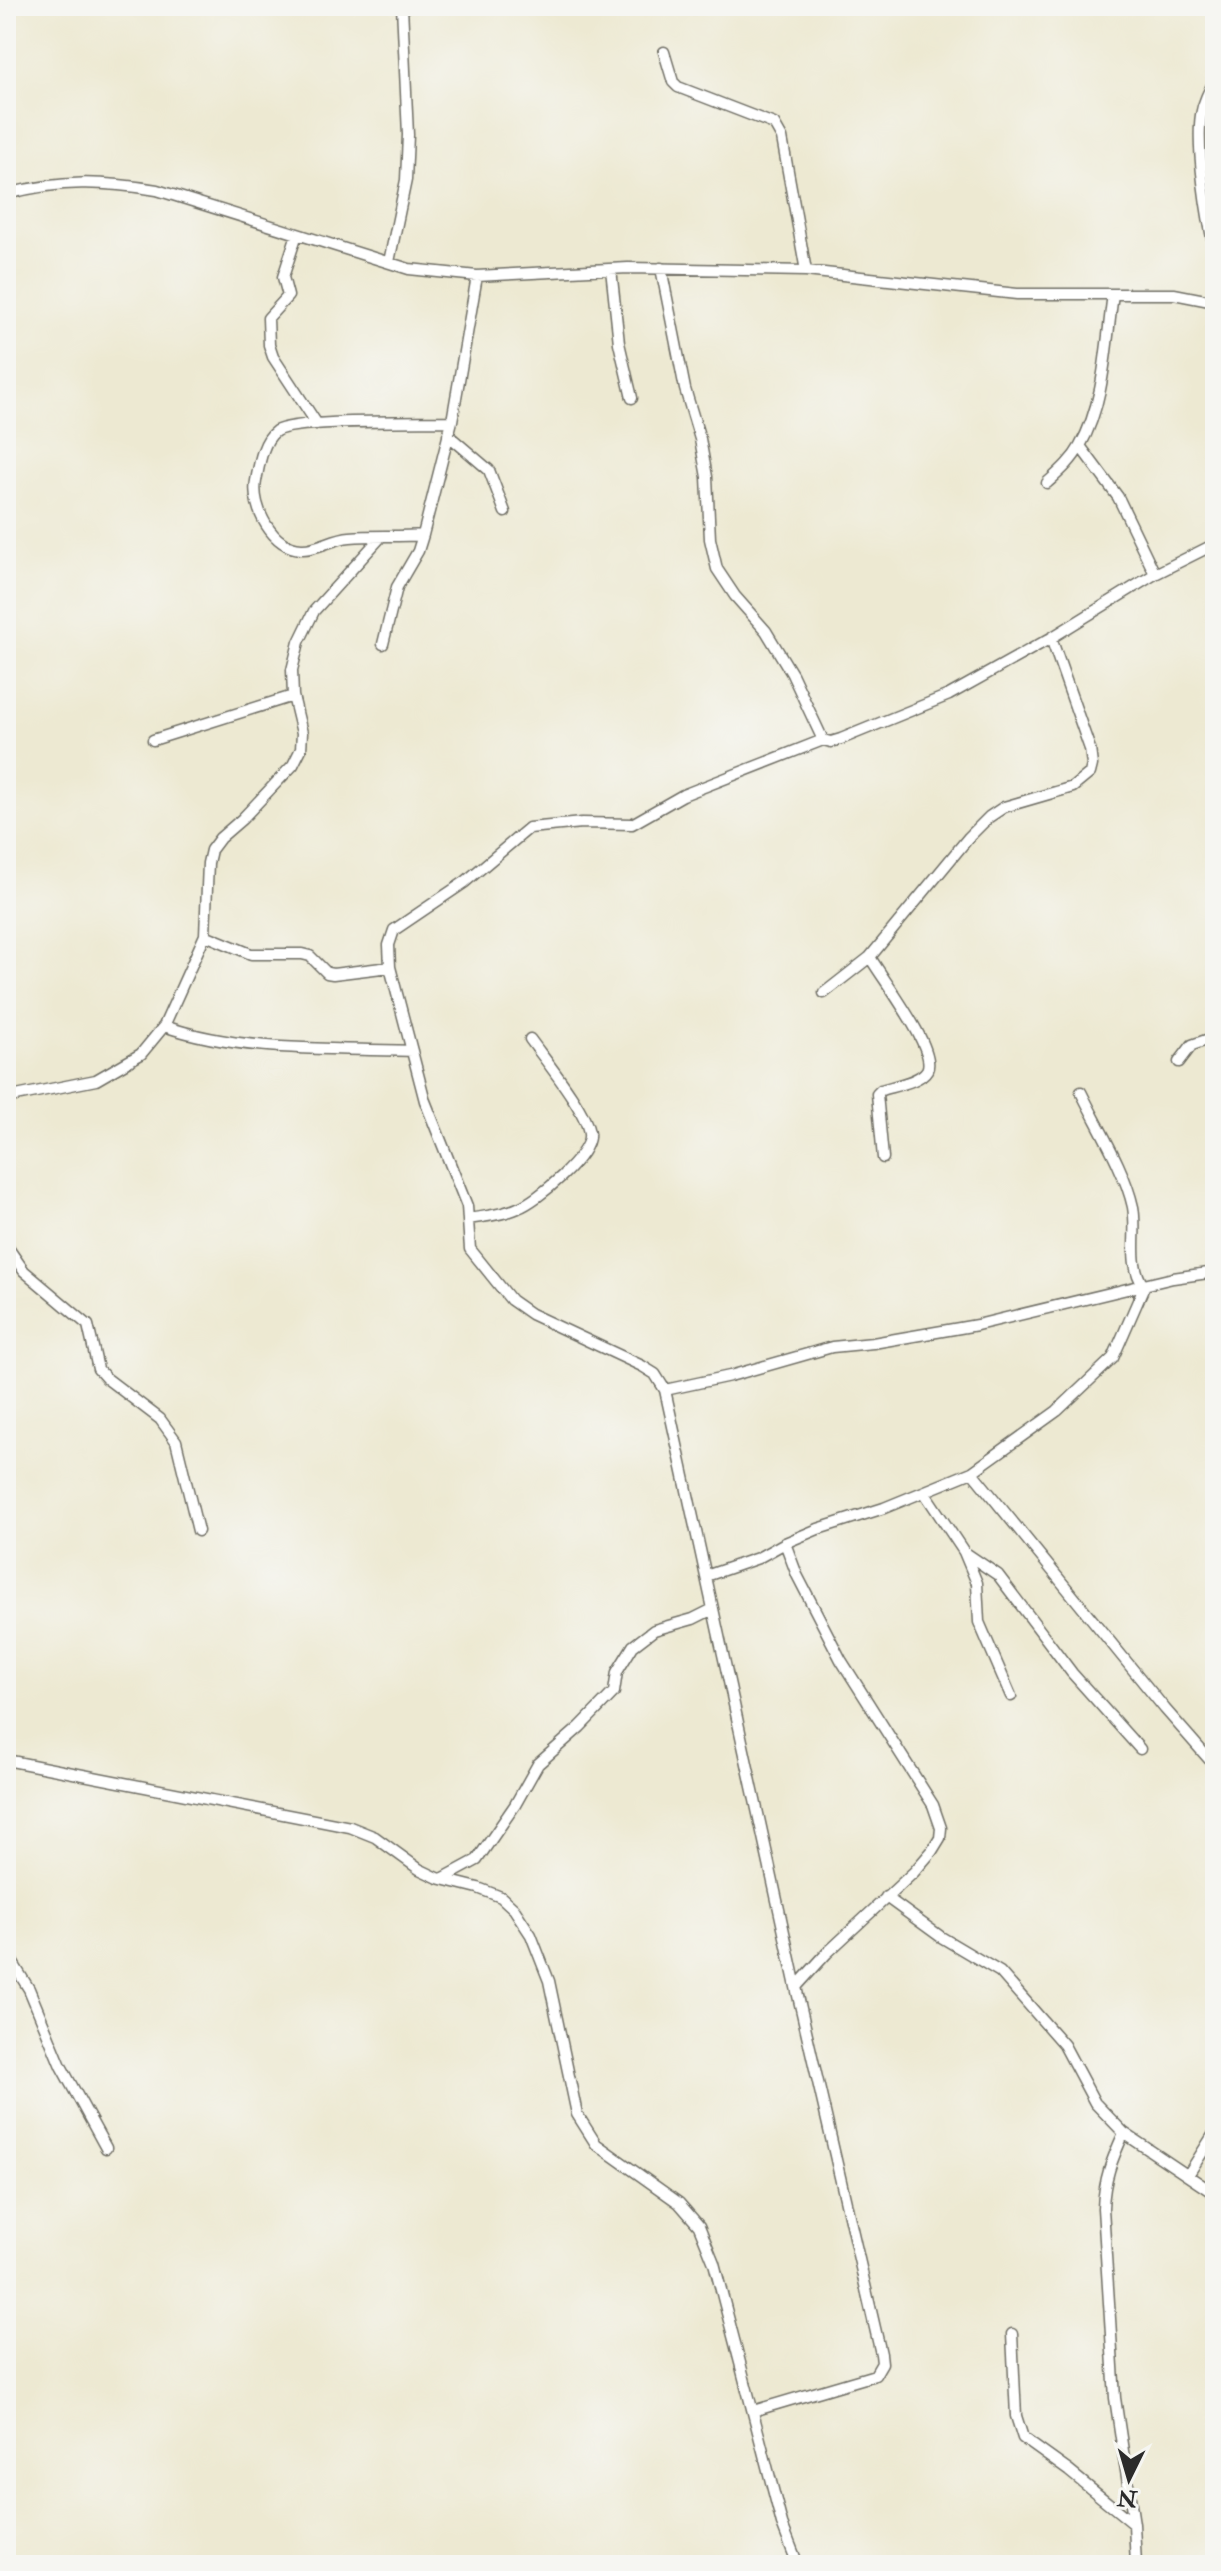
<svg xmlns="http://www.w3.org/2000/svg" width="1221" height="2571" viewBox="0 0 1221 2571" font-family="'IM FELL Double Pica',serif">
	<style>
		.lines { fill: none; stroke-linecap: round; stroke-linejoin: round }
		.street-casing { stroke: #6f6e65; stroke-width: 13 }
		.street { stroke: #fff; stroke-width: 10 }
	</style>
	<rect width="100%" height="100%" fill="#f6f6f2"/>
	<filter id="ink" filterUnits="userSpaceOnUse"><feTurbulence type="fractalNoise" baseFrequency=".0125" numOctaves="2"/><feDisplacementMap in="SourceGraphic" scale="16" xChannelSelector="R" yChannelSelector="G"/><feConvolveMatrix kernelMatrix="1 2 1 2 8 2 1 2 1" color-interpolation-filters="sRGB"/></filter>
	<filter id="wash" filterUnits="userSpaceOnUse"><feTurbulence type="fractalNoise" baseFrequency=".006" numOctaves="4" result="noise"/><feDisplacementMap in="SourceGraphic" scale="32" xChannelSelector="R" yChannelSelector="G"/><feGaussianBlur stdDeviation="1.8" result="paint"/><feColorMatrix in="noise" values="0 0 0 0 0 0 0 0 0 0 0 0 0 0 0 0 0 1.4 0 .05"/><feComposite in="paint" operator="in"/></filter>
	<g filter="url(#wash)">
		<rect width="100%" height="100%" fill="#ede9d2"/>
	</g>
	<g filter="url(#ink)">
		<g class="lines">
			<defs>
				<path id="street" d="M664 52 673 82 678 87 774 124 782 138 806 271
					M1215 80C1209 91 1203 102 1201 115 1196 148 1207 218 1215 251
					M6 194C62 180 101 181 157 190L409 269 477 276 628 268 806 271 1017 294H1174L1215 302
					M297 234 283 277 288 296 268 318 269 345 273 357 317 424
					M389 262 406 180 408 135 402 6
					M661 268 685 389 700 439 707 477 710 539 717 569 735 596 766 631 792 674 823 740
					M611 269 619 343 632 398
					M448 435 489 470 505 512
					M1080 446 1118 497 1155 574
					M1047 483C1059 472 1072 461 1080 446 1105 402 1106 343 1113 294
					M423 535C399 537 374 535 350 537 334 538 318 549 303 549 273 550 251 507 256 481 259 466 262 441 276 431 294 419 423 422 452 421
					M383 644 397 587 418 551 423 535 452 421 477 276
					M153 740 293 696
					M205 935 251 954H302L310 956 327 973 333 974 390 967
					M870 957C881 977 938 1050 927 1070 920 1082 893 1086 881 1090L877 1094 883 1158
					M824 993 870 957 969 837 989 817 1004 807 1073 787 1090 773 1092 765 1090 749 1051 638
					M164 1026C243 1053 330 1048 412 1051
					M1179 1062 1192 1045 1215 1037
					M6 1098 96 1080 141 1054 164 1026 205 935 208 863 211 850 220 838 242 819 293 765 301 749 302 733 293 696 292 670 299 642 314 611 380 538
					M469 1219C486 1216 503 1215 518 1208 537 1201 592 1155 589 1134 587 1111 545 1060 530 1039
					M6 1245 24 1271 88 1325 98 1369 106 1378 160 1419 176 1441 198 1531
					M665 1390 730 1376 832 1347 873 1343 977 1325 1173 1278 1215 1272
					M972 1472 1165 1709 1215 1766
					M924 1492 964 1552 977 1583 979 1622 1011 1696
					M785 1543 797 1575 841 1660 933 1805 941 1828 940 1838 932 1851 914 1872 827 1953 796 1987
					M964 1552 998 1575 1072 1673 1140 1749
					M706 1576 758 1558 785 1543 818 1529 884 1508 972 1472 1057 1411 1113 1358 1144 1287C1127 1262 1138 1235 1133 1207 1125 1170 1098 1127 1081 1092
					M6 1760 350 1827 375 1837 419 1869 438 1878 478 1888 501 1897 514 1909 531 1935 549 1981 577 2114 596 2144 679 2203 699 2226 714 2263 782 2524 798 2565
					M442 1879 477 1860 515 1805 538 1764 580 1727 614 1692 617 1672 633 1646 654 1630 693 1619 713 1609
					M886 1897 941 1937 1000 1972 1064 2045 1095 2103 1124 2133 1215 2194
					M6 1952 29 1989 61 2066 106 2148
					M1124 2133C1112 2159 1104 2179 1103 2208L1115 2398 1134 2524 1136 2565
					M1188 2175 1215 2132
					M1012 2334 1016 2416 1023 2438 1069 2471 1134 2524
					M753 2411 875 2375 882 2363 881 2354 796 1987 665 1390 655 1374 642 1366 531 1314 511 1300 470 1249 467 1206 425 1101 390 967 389 945 394 930 465 882 529 828 582 823 632 824 683 795 823 740 831 742 841 739 949 695 1051 638 1155 574 1215 544"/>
			</defs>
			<!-- street casing -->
			<use href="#street" class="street-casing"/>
			<!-- street -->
			<use href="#street" class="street"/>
		</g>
	</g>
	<!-- margin -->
	<rect width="1221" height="2571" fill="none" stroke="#f6f6f2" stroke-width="32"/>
	<!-- north arrow -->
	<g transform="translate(1129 2479) rotate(185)" stroke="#f6f6f2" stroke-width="6" paint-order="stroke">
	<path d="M0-6L14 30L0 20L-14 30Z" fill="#2b2b2b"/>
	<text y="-12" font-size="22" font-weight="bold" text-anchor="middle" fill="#2b2b2b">N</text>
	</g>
</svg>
